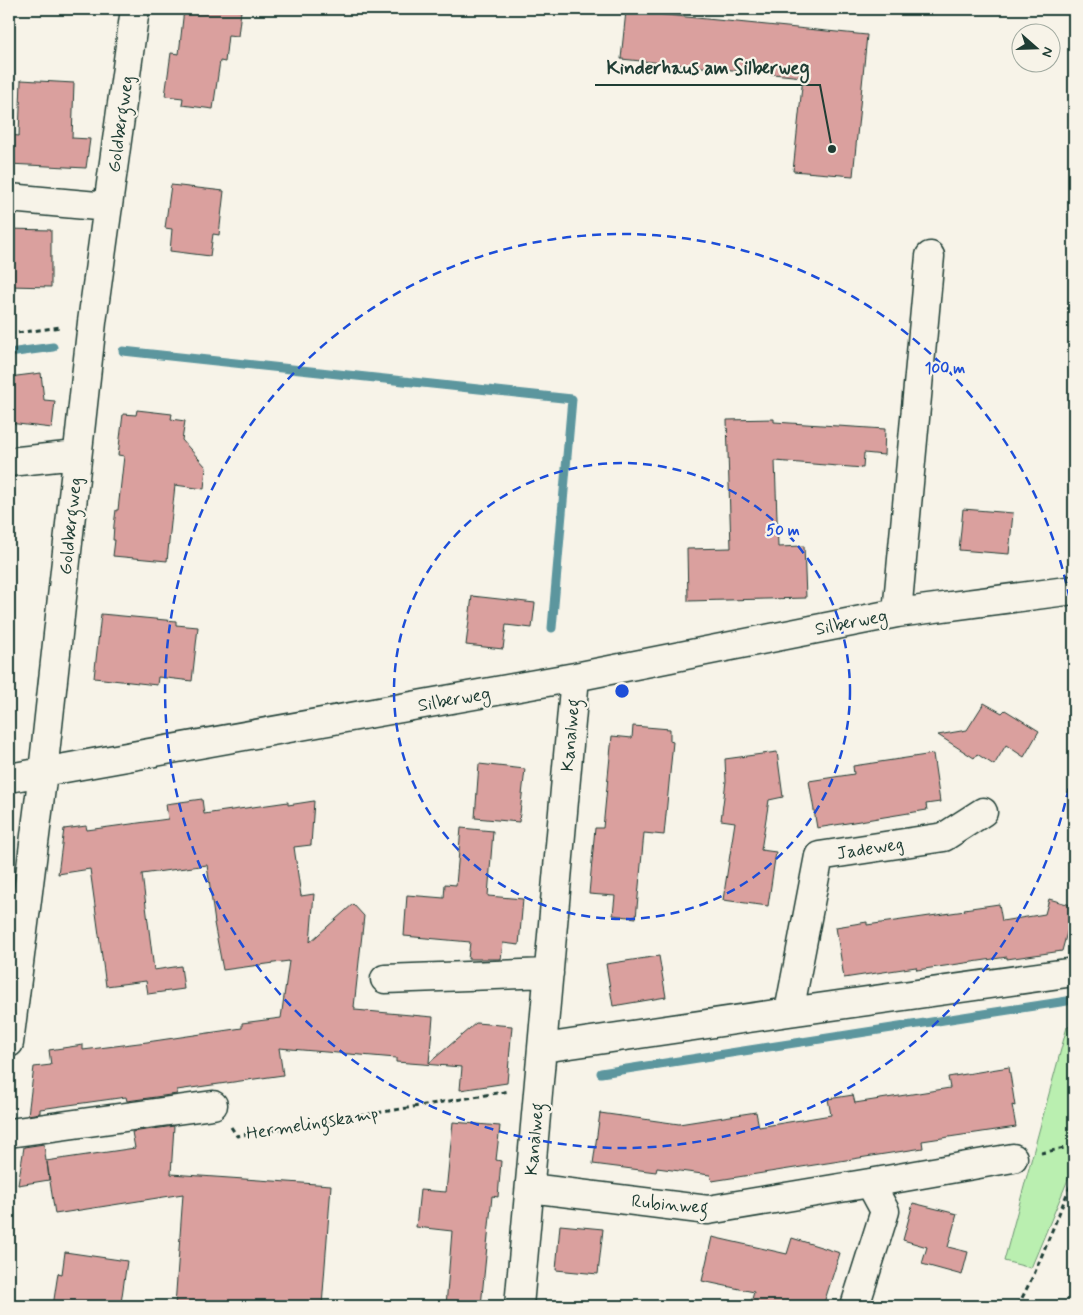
<svg xmlns="http://www.w3.org/2000/svg" width="1083" height="1315" viewBox="0 0 1083 1315" font-family="Mynerve,sans-serif">
	<style>
		.green { fill: #baefb0; stroke: #6c9672 }
		.lines { fill: none; stroke-linecap: round; stroke-linejoin: round }
		.stream { stroke: #5c969e; stroke-width: 9 }
		.building { fill: #daa09e; stroke: #1f3d34 }
		.minor-casing { stroke: #1f3d34; stroke-width: 31 }
		.path { stroke: #1f3d34; stroke-width: 3; stroke-dasharray: 5 4; stroke-linecap: butt }
		.minor { stroke: #f7f3e8; stroke-width: 28 }
		.ring { fill: none; stroke: #1d4ed8; stroke-width: 2.5; stroke-dasharray: 9 6 }
		.labels { text-anchor: middle; stroke-width: 4.5; stroke-linejoin: round; paint-order: stroke }
		.street-label { font-size: 18px; fill: #1f3d34; stroke: #f7f3e8 }
		.centre { fill: #1d4ed8; stroke: #f7f3e8; stroke-width: 2.5 }
		.ring-label { font-size: 15px; text-anchor: middle; font-weight: bold; fill: #1d4ed8; stroke: #f7f3e8; stroke-width: 4.5; stroke-linejoin: round; paint-order: stroke }
		.leader { fill: none; stroke: #1f3d34; stroke-width: 2 }
		.callout-dot { fill: #1f3d34; stroke: #f7f3e8; stroke-width: 2 }
		.callout-label { font-size: 19px; text-anchor: middle; font-weight: bold; fill: #1f3d34; stroke: #f7f3e8; stroke-width: 4.5; stroke-linejoin: round; paint-order: stroke }
	</style>
	<rect width="100%" height="100%" fill="#f7f3e8"/>
	<filter id="ink" filterUnits="userSpaceOnUse"><feTurbulence type="fractalNoise" baseFrequency=".02" numOctaves="2"/><feDisplacementMap in="SourceGraphic" scale="10" xChannelSelector="R" yChannelSelector="G"/><feConvolveMatrix kernelMatrix="1 2 1 2 8 2 1 2 1" color-interpolation-filters="sRGB"/></filter>
	<g filter="url(#ink)">
		<!-- green -->
		<path class="green" d="M1074 1026V1161L1072 1170 1031 1268 1004 1261 1067 1027Z"/>
		<g class="lines">
			<!-- stream -->
			<path class="stream" d="M123 351 572 399 552 628
				M9 353 53 347
				M601 1073 1067 1001"/>
		</g>
		<!-- building -->
		<path class="building" d="M184 9H222L241 11 238 36 228 35 225 62 220 61 213 109 182 105 183 98 165 96 171 53 179 54Z
			M626 11 867 35 853 176 793 171 803 77 621 59Z
			M21 80 74 83 72 138 90 139 86 168 9 164V135L19 136Z
			M171 185 224 191 219 235 213 234 210 256 170 251 172 229 165 228Z
			M9 229 51 230V287L9 286Z
			M41 373 44 400 55 401 52 428 9 423V377Z
			M137 410 172 414 171 419 185 421 182 440 206 467 204 489 175 485 167 561 113 556 115 540H113L114 525 116 510H118L124 456 118 455 123 414 136 415Z
			M774 419V422L885 429 884 455 864 453 863 468 775 461 778 547 804 546 806 598 688 601 687 549 731 548 727 420Z
			M963 509 1013 513 1009 554 959 550Z
			M472 596 535 603 532 628 506 625 503 649 466 645Z
			M101 614 176 621V625L198 627 192 681 158 677 157 685 94 678Z
			M984 703 1002 713 1005 710 1039 731 1024 757 1006 745 994 765 977 754 974 758 938 735 967 730Z
			M633 726 670 729V741L673 742 664 835 644 833 636 918 613 915 615 896 589 894 595 828H603L612 736 632 738Z
			M777 752 783 797 769 800 761 850 776 852 768 906 723 900 735 822 721 820 726 781 725 759Z
			M933 754 940 802 926 804 927 810 817 828 809 781 854 774 853 766Z
			M479 764 525 769 519 822 475 818Z
			M202 799 204 814 288 802V805L314 801 311 845 294 847 301 896 314 894 310 942 353 904 364 916 354 1007H355V1010L433 1017 429 1063 476 1023 512 1026 507 1083 460 1090 462 1067 396 1062V1058L279 1048 283 1075 177 1090V1094L127 1101 126 1097 40 1109V1113L28 1115 34 1067 51 1065 49 1050 83 1045V1050L147 1042 242 1028V1023L281 1018 289 961 223 970 214 923H215L207 865 142 874 154 970 181 966 184 989 148 994 146 981 106 986 90 869 58 874 64 829 86 826 87 830 168 819 166 804Z
			M461 828 493 831 488 896 523 899 519 945 503 943 501 959H468L470 942 404 936 407 895 444 898 445 884 456 885Z
			M1049 899 1074 906 1062 951 1007 959V957L917 970 916 967 844 978 836 927 867 922V925L965 911 964 909 999 904 1002 921 1045 914Z
			M659 956 666 997 613 1006 606 964Z
			M1009 1067 1015 1106 1012 1105 1016 1127 922 1141 923 1148 712 1181 710 1175 657 1168 656 1172 593 1164 600 1113 679 1124 756 1112 759 1127 831 1115 828 1099 853 1095 855 1103 950 1088 948 1077Z
			M453 1122 500 1126 496 1160 501 1161 498 1197 492 1196 481 1306H446L452 1231 416 1227 420 1190 446 1192Z
			M174 1126 171 1174 331 1185 322 1306H175L183 1194 55 1214 47 1162 49 1180 18 1185 24 1147 44 1144 46 1161 135 1148 132 1132Z
			M913 1203 957 1214 948 1247 968 1252 962 1275 922 1264 927 1247 903 1240Z
			M560 1225 603 1229 598 1274 556 1270Z
			M712 1237 787 1254 792 1238 840 1253 823 1306H750L754 1292 702 1281Z
			M65 1252 127 1261 121 1303 111 1301V1306H53L58 1273 62 1274Z"/>
		<g class="lines">
			<defs>
				<path id="minor" d="M9 198 108 207
					M9 462 77 455
					M897 613 930 256
					M9 778 575 677 897 613 1074 590
					M385 979 549 973
					M789 1012 819 856 944 837 983 812
					M9 1043 43 772 92 322 135 9
					M543 1048 789 1012 1074 972
					M9 1133 213 1105
					M870 1183 1013 1158
					M530 1188 708 1210 870 1183 885 1211 855 1306
					M519 1306 575 677"/>
			</defs>
			<!-- minor casing -->
			<use href="#minor" class="minor-casing"/>
			<!-- path -->
			<path class="path" d="M9 334 61 327
				M231 1127 237 1136 510 1091
				M1041 1153 1074 1146
				M1018 1306 1035 1272 1074 1177"/>
			<!-- minor -->
			<use href="#minor" class="minor"/>
		</g>
	</g>
	<!-- distance rings -->
	<g class="ring">
		<circle cx="622" cy="691" r="228"/>
		<path d="M1074 759A457 457 0 1 1 1074 623"/>
	</g>
	<g class="labels">
		<!-- street labels -->
		<g class="street-label">
			<text transform="translate(120 124) rotate(-82)" y="6">Goldbergweg</text>
			<text transform="translate(70 526) rotate(-84)" y="6">Goldbergweg</text>
			<text transform="translate(851 622) rotate(-11)" y="6">Silberweg</text>
			<text transform="translate(454 699) rotate(-10)" y="6">Silberweg</text>
			<text transform="translate(570 735) rotate(-85)" y="6">Kanalweg</text>
			<text transform="translate(870 848) rotate(-9)" y="6">Jadeweg</text>
			<text transform="translate(312 1123) rotate(-9)" y="6">Hermelingskamp</text>
			<text transform="translate(534 1139) rotate(-85)" y="6">Kanalweg</text>
			<text transform="translate(670 1204) rotate(5)" y="6">Rubinweg</text>
		</g>
	</g>
	<circle cx="622" cy="691" r="8" class="centre"/>
	<g class="ring-label">
		<text x="945" y="373">100 m</text>
		<text x="783" y="535">50 m</text>
	</g>
	<!-- callouts -->
	<path class="leader" d="M832 149L820 85H595"/>
	<circle class="callout-dot" cx="832" cy="149" r="5"/>
	<g class="callout-label">
		<text x="708" y="74">Kinderhaus am Silberweg</text>
	</g>
	<!-- margin -->
	<rect width="1083" height="1315" fill="none" stroke="#f7f3e8" stroke-width="30"/>
	<rect x="15" y="15" width="1053" height="1285" fill="none" stroke="#1f3d34" stroke-width="2" filter="url(#ink)"/>
	<!-- north arrow -->
	<g transform="translate(1036 48) rotate(110)"><circle r="24" fill="#f7f3e8" stroke="#a1aaa0"/>
	<path d="M0-4L9 19L0 12L-9 19Z" fill="#1f3d34"/>
	<text y="-8" font-size="14" font-weight="bold" text-anchor="middle" fill="#1f3d34">N</text>
	</g>
</svg>
